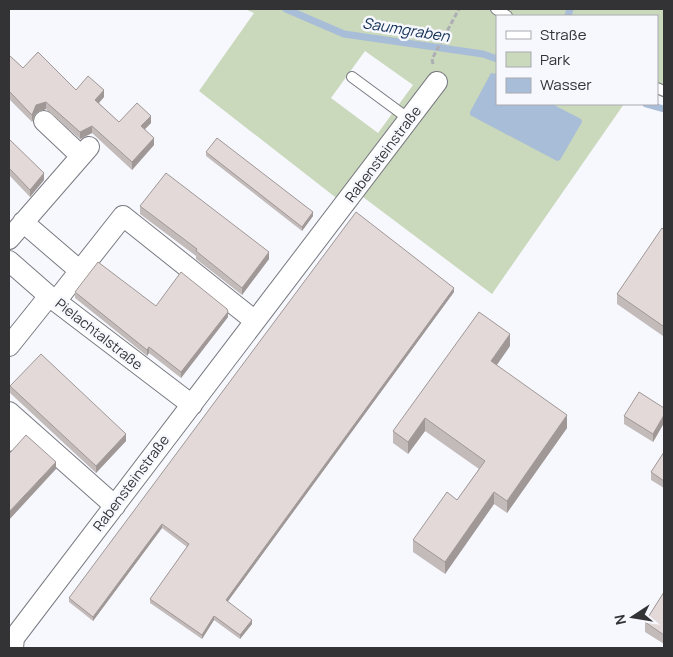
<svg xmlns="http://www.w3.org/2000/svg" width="673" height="657" viewBox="0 0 673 657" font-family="Manrope,sans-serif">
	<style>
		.green { fill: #cad8bc; fill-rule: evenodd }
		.water { fill: #a8bdd8 }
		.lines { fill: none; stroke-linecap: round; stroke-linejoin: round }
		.stream { stroke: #a8bdd8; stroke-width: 7 }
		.lane-casing { stroke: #7a7b82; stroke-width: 12 }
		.street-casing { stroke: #7a7b82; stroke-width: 22 }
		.path { stroke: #adaeb3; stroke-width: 3; stroke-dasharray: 5 2.5; stroke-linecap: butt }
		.lane { stroke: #fff; stroke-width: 10 }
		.street { stroke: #fff; stroke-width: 20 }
		.wall { fill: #c3bbba }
		.shaded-wall { fill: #9f9897 }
		.building { fill: #e3d9d8; stroke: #9f9897 }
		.labels { text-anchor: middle; stroke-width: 5; stroke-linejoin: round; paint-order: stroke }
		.street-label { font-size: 14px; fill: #333336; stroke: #f7f8fe }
		.water-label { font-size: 15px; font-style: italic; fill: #0f2e52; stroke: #f7f8fe }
	</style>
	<rect width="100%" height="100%" fill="#f7f8fe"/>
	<!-- green -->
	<path class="green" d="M245 9H664V98L657 95V16H497V104H624L492 294 363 197 353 211 199 91 254 13ZM365 51 413 85 378 133 331 98Z"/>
	<!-- water -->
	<path class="water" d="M491 73 497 74V104H552L581 119 582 122 560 160 557 161 470 115V112Z"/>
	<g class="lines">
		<!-- stream -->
		<path class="stream" d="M286 9 344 34 483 54 497 59
			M568 16 570 9
			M646 104 664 109"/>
		<defs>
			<path id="lane" d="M496 9 507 16
				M352 77 409 119
				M657 88 664 91"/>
			<path id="street" d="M44 121 81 156
				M23 222 80 271
				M9 239 89 147
				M9 261 49 296 192 405
				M56 301 123 216 255 321
				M9 346 49 296
				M9 412 115 506
				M9 441 23 426
				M13 648 14 638 437 82"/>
		</defs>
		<!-- lane casing -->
		<use href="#lane" class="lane-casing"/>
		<!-- street casing -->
		<use href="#street" class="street-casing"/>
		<!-- path -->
		<path class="path" d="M433 64 432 59 459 9"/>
		<!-- lane -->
		<use href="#lane" class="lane"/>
		<!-- street -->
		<use href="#street" class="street"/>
	</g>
	<!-- wall -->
	<path class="wall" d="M9 55 23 68 76 90 104 97 99 103 119 122 151 123 145 129 154 145 132 170 92 133 80 139 46 109 36 113 32 122 9 99Z
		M9 139 44 180 30 197 9 175Z
		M206 152 313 216 302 231 206 156Z
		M140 206 269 259 242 295 196 259V256L140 214Z
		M664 230V334L663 336 617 304V294Z
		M75 292 156 306 228 317 181 378 149 353 147 356 75 298Z
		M454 292 227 602 252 624 240 639 214 620 202 639 150 603V599L187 547 162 528 93 621 69 602V598Z
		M510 346 497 365 567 428 507 513 494 504 445 574 413 552V540L457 500 479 469 425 431 408 454 393 443V431Z
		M10 386 126 441 96 473 10 393Z
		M664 408V423L653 442 624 424V416Z
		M664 452V488L651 480V472Z
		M664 592V644L645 632V622Z"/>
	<!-- shaded-wall -->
	<path class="shaded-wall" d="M104 90V97L95 107V100Z
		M46 102V109L36 113 32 122V115L36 105Z
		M151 116V123L141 133V126Z
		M92 126V133L80 139V132Z
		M154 138V145L132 170V162Z
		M44 173V180L30 197V190Z
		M313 212V216L302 231V227Z
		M269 252V259L242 295V288Z
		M454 288V292L226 604V600Z
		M228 312V317L181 378V372Z
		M664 324V334L663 336V326Z
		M510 334V346L491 373V361Z
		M149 347V353L147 356V350Z
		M567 415V428L507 513V501Z
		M664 415V423L653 442V434Z
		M425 418V431L408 454V442Z
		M126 434V441L96 473V466Z
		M56 462V469L9 520V512Z
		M494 492V504L445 574V562Z
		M162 524V528L93 621V617Z
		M214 616V620L202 639V635Z
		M252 620V624L240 639V635Z"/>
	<!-- building -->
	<path class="building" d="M38 52 76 90 88 76 104 90 95 100 119 122 137 103 151 116 141 126 154 138 132 162 92 126 80 132 46 102 36 105 32 115 9 91V55L23 68Z
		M217 138 313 212 302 227 206 152Z
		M9 139 44 173 30 190 9 168Z
		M166 173 269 252 242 288 196 251 197 249 140 206Z
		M356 212 454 288 226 600 252 620 240 635 214 616 202 635 150 599 189 544 162 524 93 617 69 598Z
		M662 228 664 230V324L663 326 617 294Z
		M98 262 156 306 181 272 227 309 228 312 181 372 149 347 147 350 75 292Z
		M479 312 510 334 491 361 567 415 507 501 494 492 445 562 413 540 447 492 457 500 485 461 425 418 408 442 393 431Z
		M41 354 126 434 96 466 10 386Z
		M639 392 664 408V415L653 434 624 416Z
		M26 435 56 462 9 512V454Z
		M664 452V481L651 472Z
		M664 592V635L645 622Z"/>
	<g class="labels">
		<!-- street labels -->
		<g class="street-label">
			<text transform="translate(383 154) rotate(-53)" y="5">Rabensteinstraße</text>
			<text transform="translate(99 334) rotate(38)" y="5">Pielachtalstraße</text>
			<text transform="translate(131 483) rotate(-53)" y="5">Rabensteinstraße</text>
		</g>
		<!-- water labels -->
		<g class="water-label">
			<text transform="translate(406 30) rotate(9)" y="5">Saumgraben</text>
		</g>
	</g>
	<!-- border -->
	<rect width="673" height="657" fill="none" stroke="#333336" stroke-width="20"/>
	<!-- legend -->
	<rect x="496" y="15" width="162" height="90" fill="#f7f8fe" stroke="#a9a9ae"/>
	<rect x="506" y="31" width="25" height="8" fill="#ffffff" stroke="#a9a9ae"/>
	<text x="540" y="40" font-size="15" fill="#333336">Straße</text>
	<rect x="506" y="52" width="25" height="15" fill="#cad8bc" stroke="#a9a9ae"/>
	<text x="540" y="65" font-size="15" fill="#333336">Park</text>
	<rect x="506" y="78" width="25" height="15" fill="#a8bdd8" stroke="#a9a9ae"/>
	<text x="540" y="90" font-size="15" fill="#333336">Wasser</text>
	<!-- north arrow -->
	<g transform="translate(633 617) rotate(258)" stroke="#f7f8fe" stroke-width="4" paint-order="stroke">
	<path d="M0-4L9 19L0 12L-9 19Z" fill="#333336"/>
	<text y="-8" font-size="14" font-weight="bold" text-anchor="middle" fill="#333336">N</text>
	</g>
</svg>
